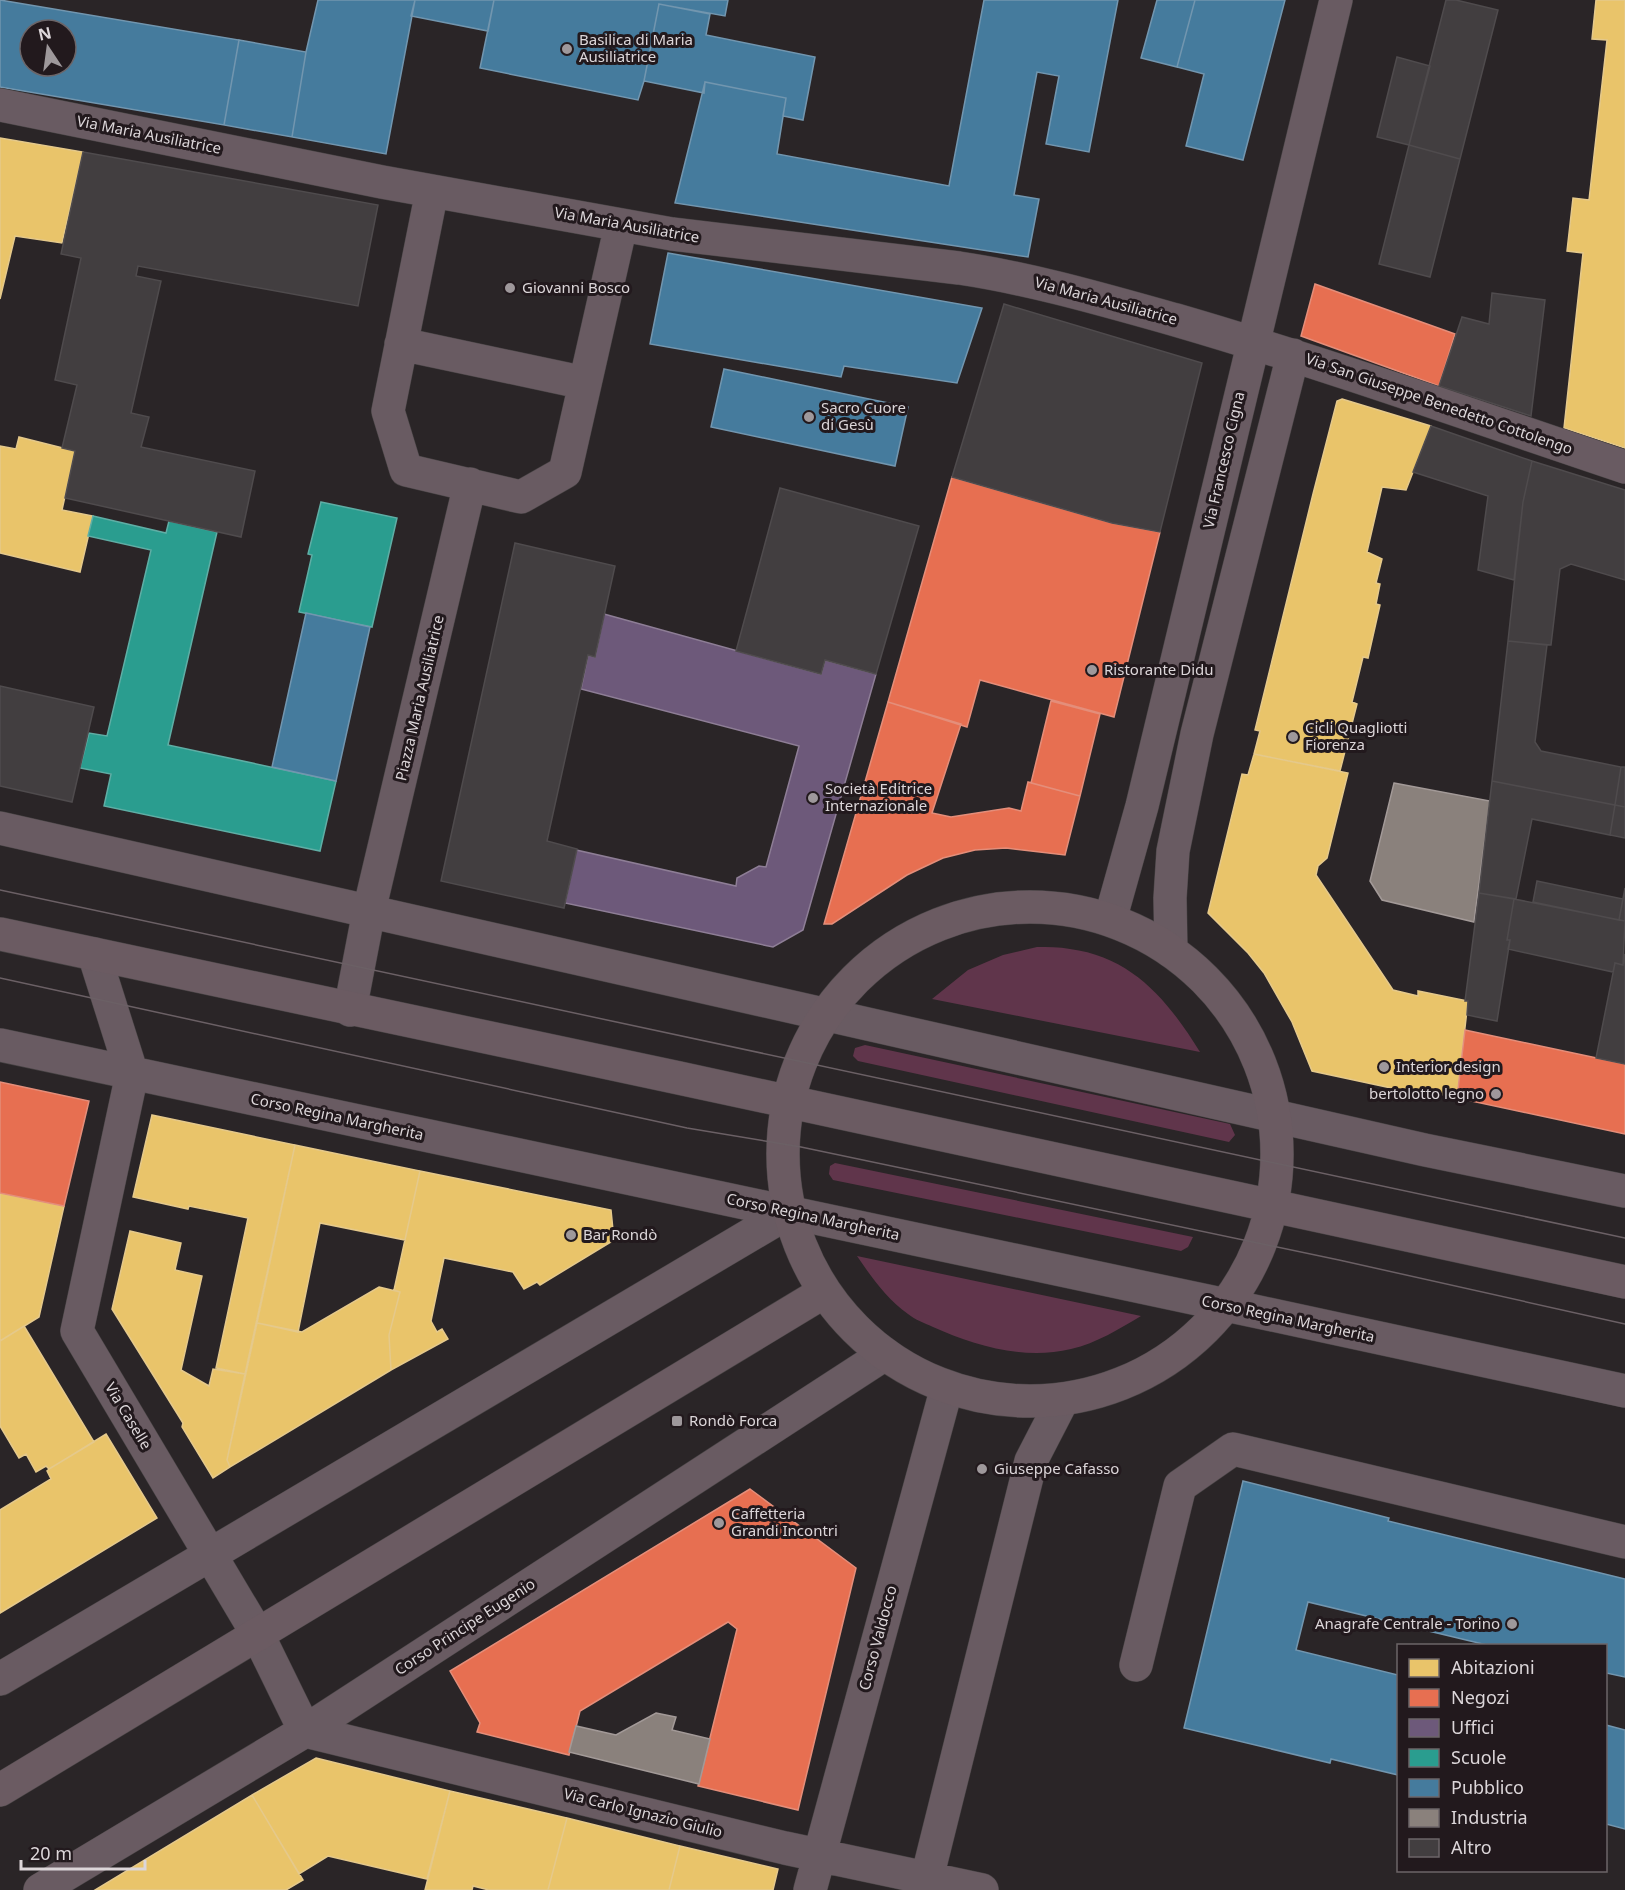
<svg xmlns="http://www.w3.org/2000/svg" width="1625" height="1890" viewBox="0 0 1625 1890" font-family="'Noto Sans',sans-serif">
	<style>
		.green { fill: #60354b }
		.homes { fill: #e9c46a; stroke: #e5c98b; stroke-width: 1.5 }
		.shops { fill: #e76f51; stroke: #e48e7a; stroke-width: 1.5 }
		.offices { fill: #6d597a; stroke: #8e7e96; stroke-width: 1.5 }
		.schools { fill: #2a9d8f; stroke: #5faea5; stroke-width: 1.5 }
		.public { fill: #457b9d; stroke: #7296af; stroke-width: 1.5; fill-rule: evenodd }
		.industry { fill: #8a817c; stroke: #a39a98; stroke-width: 1.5 }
		.building { fill: #423e40; stroke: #4f4b4d; stroke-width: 1.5 }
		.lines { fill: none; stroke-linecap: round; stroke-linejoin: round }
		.minor-casing { stroke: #464243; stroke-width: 34 }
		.major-casing { stroke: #464243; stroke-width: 34 }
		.minor { stroke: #695b62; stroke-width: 33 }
		.major { stroke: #6b5b62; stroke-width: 33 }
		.tram { stroke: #6b6065; stroke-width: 1.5 }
		.poi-dot { fill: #9e989b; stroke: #22191d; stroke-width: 2 }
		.labels { text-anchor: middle; stroke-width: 6; stroke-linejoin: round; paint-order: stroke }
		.poi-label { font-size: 15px; fill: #dcd6d9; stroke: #22191d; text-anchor: start }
		.street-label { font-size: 15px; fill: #dcd6d9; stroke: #22191d }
	</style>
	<rect width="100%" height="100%" fill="#2a2527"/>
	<!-- green -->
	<path class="green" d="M1037 947C1048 947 1059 947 1070 949 1133 957 1169 1002 1200 1052L932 999 968 970 1003 955Z
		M865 1045 1230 1124 1235 1135 1229 1142 858 1061 853 1056 855 1048Z
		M835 1163 1193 1237 1188 1247 1181 1251 833 1180 829 1174 830 1166Z
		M857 1256 1141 1316C1119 1329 1097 1343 1071 1349 1024 1360 975 1346 933 1327 925 1323 915 1320 908 1314 886 1298 872 1278 857 1256Z"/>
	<!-- homes -->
	<path class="homes" d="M1596 0H1625V448L1564 428 1583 253 1567 251 1573 198 1589 200 1607 40 1592 39Z
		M0 138 83 152 62 243 15 236 0 299Z
		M1342 399 1431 426 1406 490 1382 487 1367 552 1382 559 1376 583 1380 584 1376 604 1380 605 1368 658 1363 657 1352 702 1357 704 1340 771 1254 754 1260 731 1255 730 1313 494 1337 401Z
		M19 437 75 451 62 510 93 516 80 572 0 553V446L16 449Z
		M1254 754 1348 773 1327 858 1318 866 1316 875 1393 990 1418 996V991L1468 1001 1457 1098 1430 1092 1428 1096 1312 1071 1292 1022 1264 973 1248 953 1208 913 1242 774 1248 775Z
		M152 1115 295 1145 245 1374 216 1368 248 1218 189 1206 188 1209 133 1197Z
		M295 1145 420 1171 405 1240 320 1223 298 1332 257 1323Z
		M420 1171 611 1210 614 1240 540 1285 537 1282 524 1289 513 1272 444 1258 431 1321 437 1332 442 1329 448 1339 391 1370 389 1335 400 1292 394 1290Z
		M0 1193 64 1206 39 1317 0 1341Z
		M130 1231 181 1243 175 1270 202 1276 181 1370 209 1386 213 1369 245 1374 227 1460 230 1467 213 1478 182 1427 183 1423 112 1309Z
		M379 1287 400 1292 389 1335 391 1370 230 1467 227 1460 257 1323 302 1332Z
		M24 1326 94 1442 49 1469 46 1466 36 1472 26 1454 19 1458 0 1426V1341Z
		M106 1434 157 1518 0 1613V1510L51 1479 47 1471 49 1469Z
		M316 1758 450 1791 427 1879 328 1856 299 1874 252 1795Z
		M450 1791 567 1818 548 1890H489L473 1886 472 1890H425Z
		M252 1795 303 1880 286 1890H95Z
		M567 1818 680 1846 669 1890H548Z
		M680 1846 778 1869 773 1890H669Z"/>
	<!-- shops -->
	<path class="shops" d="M1315 284 1455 334 1439 386 1301 336Z
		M952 477 1112 523 1160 532 1114 717 980 680 967 727 888 702Z
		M1051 701 1100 714 1080 796 1031 783Z
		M888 702 961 724 932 813 951 817 1009 808 1021 811 1028 782 1080 796 1065 855 1006 848 975 850 943 858 907 875 832 924H824Z
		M1465 1030 1625 1064V1134L1457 1098Z
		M0 1082 89 1101 64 1206 0 1193Z
		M750 1489 856 1568 798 1810 698 1786 737 1629 728 1622 580 1711 569 1755 477 1732 480 1723 450 1671Z"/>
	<!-- offices -->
	<path class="offices" d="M604 614 821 674 825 660 876 674 803 930 773 947 565 903 576 850 736 886 737 878 759 866 766 867 799 746 581 689 588 655 595 657Z"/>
	<!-- schools -->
	<path class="schools" d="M321 502 397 518 372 627 299 612 312 555 308 554Z
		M93 516 166 533 169 521 217 532 168 745 336 781 320 851 104 806 111 774 80 768 89 733 107 736 151 550 88 536Z"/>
	<!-- public -->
	<path class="public" d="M0 0 239 40 224 125 0 87ZM30 30H66V66H30Z
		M318 0H415L386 154 292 137 306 52Z
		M415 0H494L488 31 411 16Z
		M494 0H728L725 16 659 4 644 81 638 100 480 68Z
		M984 0H1118L1089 152 1046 144 1059 76 1037 72 1014 195 1039 199 1028 257 675 203 705 82 786 98 777 154 949 186Z
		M1157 0H1195L1177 67 1141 58Z
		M1195 0H1285L1243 160 1186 146 1204 74 1177 67Z
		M659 4 710 14 706 35 815 57 803 120 783 116 786 98 705 82 704 93 644 81Z
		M239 40 306 52 292 137 224 125Z
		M668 253 982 308 957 383 844 366 841 377 650 344Z
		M724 369 908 407 895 466 711 427Z
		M306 613 370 627 336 781 272 767Z
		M1243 1481 1389 1518 1388 1521 1625 1579V1677L1606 1673V1646H1491L1308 1602 1296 1650 1398 1675V1775L1331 1759 1330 1763 1184 1728Z
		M1606 1725 1625 1730V1829L1606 1824Z"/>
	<!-- industry -->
	<path class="industry" d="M1394 783 1490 801 1474 922 1382 900 1370 881Z
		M656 1713 676 1717 672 1730 710 1739 699 1784 569 1752 576 1726 616 1735Z"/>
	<!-- building -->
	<path class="building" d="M1446 0H1456L1498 10 1460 159 1409 145Z
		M1397 57 1430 66 1409 145 1377 137Z
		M1409 145 1460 159 1430 277 1379 264Z
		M83 152 378 205 358 306 138 266 136 276 161 281 131 413 149 417 141 447 255 471 241 537 65 498 75 451 62 448 77 385 55 380 81 258 61 254Z
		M1492 293 1545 300 1531 416 1439 386 1462 317 1489 324Z
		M1004 304 1202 363 1160 532 1112 523 952 477Z
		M1431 426 1532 461 1523 502 1514 580 1478 570 1488 496 1413 472Z
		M1532 461 1625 490V580L1571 564 1560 569 1551 645 1508 641 1523 502Z
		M780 488 919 526 876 674 825 660 821 674 736 651Z
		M515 543 615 566 595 657 588 655 547 841 577 849 564 908 441 881Z
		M1508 641 1547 645 1535 742 1541 751 1621 767 1615 805 1492 781Z
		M0 686 94 707 72 802 0 786Z
		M1621 767H1625V807L1615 805Z
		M1492 781 1615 805 1610 835 1532 819 1516 899 1479 893Z
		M1615 805 1625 807V838L1610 835Z
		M1537 881 1623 899 1619 920 1533 902Z
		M1625 888V921L1619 920Z
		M1479 893 1514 899 1507 940H1510L1497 1021 1467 1015 1468 1001H1465Z
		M1514 899 1625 921 1623 965 1615 963 1613 972 1508 949 1510 940H1507Z
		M1625 954V1064L1596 1058 1615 963 1623 965Z"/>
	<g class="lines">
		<defs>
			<path id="minor" d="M0 105 382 182 672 234 959 268C1033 279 1104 300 1176 320 1327 364 1476 417 1625 467
				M432 191 388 411 406 470 521 497 565 472 621 225
				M401 344 585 383
				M0 828 1425 1150 1625 1191
				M1110 920 1142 806 1336 0
				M1171 951 1170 898 1173 851 1197 734 1293 355
				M94 954 132 1074 77 1331 258 1635 305 1731 785 1848 982 1890
				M350 1010 369 911 470 484
				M0 1045 1226 1305 1625 1391
				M1136 1665 1180 1486 1233 1449 1625 1542
				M0 1679 789 1212
				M40 1890 305 1731 885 1354
				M810 1890 947 1387
				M924 1890 1031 1461 1063 1399"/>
			<path id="major" d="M783 1154a247 247 0 1 1 494 0a247 247 0 1 1-494 0Z
				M0 934 679 1078 1625 1282
				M0 1790 824 1292"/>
		</defs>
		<!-- minor casing -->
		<use href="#minor" class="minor-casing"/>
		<!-- major casing -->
		<use href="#major" class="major-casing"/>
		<!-- minor -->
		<use href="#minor" class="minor"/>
		<!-- major -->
		<use href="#major" class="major"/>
		<!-- tram -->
		<path class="tram" d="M0 890 1625 1238
			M0 978 687 1128 801 1147 1339 1260 1625 1324"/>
	</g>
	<!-- markers -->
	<g class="poi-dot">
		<circle cx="567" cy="49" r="6"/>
		<circle cx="510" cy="288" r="6"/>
		<circle cx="809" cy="417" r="6"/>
		<circle cx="1092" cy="670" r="6"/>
		<circle cx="1293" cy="737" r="6"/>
		<circle cx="813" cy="798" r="6"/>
		<circle cx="1384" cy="1067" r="6"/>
		<circle cx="1496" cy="1094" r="6"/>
		<circle cx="571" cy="1235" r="6"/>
		<rect x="671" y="1415" width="12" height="12" rx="3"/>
		<circle cx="982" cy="1469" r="6"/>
		<circle cx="719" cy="1523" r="6"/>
		<circle cx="1512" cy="1624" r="6"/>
	</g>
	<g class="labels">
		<!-- poi labels -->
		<g class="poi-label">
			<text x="579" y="45">Basilica di Maria<tspan x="579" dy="17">Ausiliatrice</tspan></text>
			<text x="522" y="293">Giovanni Bosco</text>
			<text x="821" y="413">Sacro Cuore<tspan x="821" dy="17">di Gesù</tspan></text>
			<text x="1104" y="675">Ristorante Didu</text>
			<text x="1305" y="733">Cicli Quagliotti<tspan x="1305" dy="17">Fiorenza</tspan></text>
			<text x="825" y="794">Società Editrice<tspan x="825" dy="17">Internazionale</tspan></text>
			<text x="1396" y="1072">Interior design</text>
			<text x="1484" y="1099" text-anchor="end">bertolotto legno</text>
			<text x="583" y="1240">Bar Rondò</text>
			<text x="689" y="1426">Rondò Forca</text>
			<text x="994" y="1474">Giuseppe Cafasso</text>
			<text x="731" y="1519">Caffetteria<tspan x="731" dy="17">Grandi Incontri</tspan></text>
			<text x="1500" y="1629" text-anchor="end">Anagrafe Centrale - Torino</text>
		</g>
		<!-- street labels -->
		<g class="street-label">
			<text transform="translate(149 135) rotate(11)" y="5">Via Maria Ausiliatrice</text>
			<text transform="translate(627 225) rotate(10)" y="5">Via Maria Ausiliatrice</text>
			<text transform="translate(1106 301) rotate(15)" y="5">Via Maria Ausiliatrice</text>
			<text transform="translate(1439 404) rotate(19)" y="5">Via San Giuseppe Benedetto Cottolengo</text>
			<text transform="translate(1224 460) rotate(-77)" y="5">Via Francesco Cigna</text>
			<text transform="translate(420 698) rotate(-77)" y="5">Piazza Maria Ausiliatrice</text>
			<text transform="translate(337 1117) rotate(12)" y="5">Corso Regina Margherita</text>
			<text transform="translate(813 1217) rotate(12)" y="5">Corso Regina Margherita</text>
			<text transform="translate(1288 1319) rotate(12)" y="5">Corso Regina Margherita</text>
			<text transform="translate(128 1416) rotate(59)" y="5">Via Caselle</text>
			<text transform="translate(465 1627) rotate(-33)" y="5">Corso Principe Eugenio</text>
			<text transform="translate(878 1638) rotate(-75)" y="5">Corso Valdocco</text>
			<text transform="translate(643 1813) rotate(14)" y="5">Via Carlo Ignazio Giulio</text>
		</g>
	</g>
	<!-- legend -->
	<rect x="1397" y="1644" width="210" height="228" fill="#22191d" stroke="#6c6568" stroke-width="1.5"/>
	<rect x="1409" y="1659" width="30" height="18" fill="#e9c46a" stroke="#6c6568" stroke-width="1.5"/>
	<text x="1451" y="1674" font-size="18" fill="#dcd6d9">Abitazioni</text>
	<rect x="1409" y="1689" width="30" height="18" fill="#e76f51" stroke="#6c6568" stroke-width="1.5"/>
	<text x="1451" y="1704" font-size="18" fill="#dcd6d9">Negozi</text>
	<rect x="1409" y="1719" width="30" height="18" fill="#6d597a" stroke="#6c6568" stroke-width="1.5"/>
	<text x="1451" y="1734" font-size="18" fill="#dcd6d9">Uffici</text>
	<rect x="1409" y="1749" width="30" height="18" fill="#2a9d8f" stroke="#6c6568" stroke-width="1.5"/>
	<text x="1451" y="1764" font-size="18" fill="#dcd6d9">Scuole</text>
	<rect x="1409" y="1779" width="30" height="18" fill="#457b9d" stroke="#6c6568" stroke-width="1.5"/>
	<text x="1451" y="1794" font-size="18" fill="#dcd6d9">Pubblico</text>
	<rect x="1409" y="1809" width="30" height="18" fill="#8a817c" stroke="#6c6568" stroke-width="1.5"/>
	<text x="1451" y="1824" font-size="18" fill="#dcd6d9">Industria</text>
	<rect x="1409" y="1839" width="30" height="18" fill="#423e40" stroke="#6c6568" stroke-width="1.5"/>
	<text x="1451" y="1854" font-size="18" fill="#dcd6d9">Altro</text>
	<!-- north arrow -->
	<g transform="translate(48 48) rotate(347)"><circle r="28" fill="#22191d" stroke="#6c6568" stroke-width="1.5"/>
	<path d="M0-4.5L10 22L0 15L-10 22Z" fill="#9e989b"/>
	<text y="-9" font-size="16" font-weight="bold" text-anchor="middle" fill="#dcd6d9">N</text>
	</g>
	<!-- scale -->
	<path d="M21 1860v9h124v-9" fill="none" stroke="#dcd6d9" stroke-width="3"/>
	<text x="30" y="1860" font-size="18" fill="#dcd6d9" stroke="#22191d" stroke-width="4.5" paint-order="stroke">20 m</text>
</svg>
